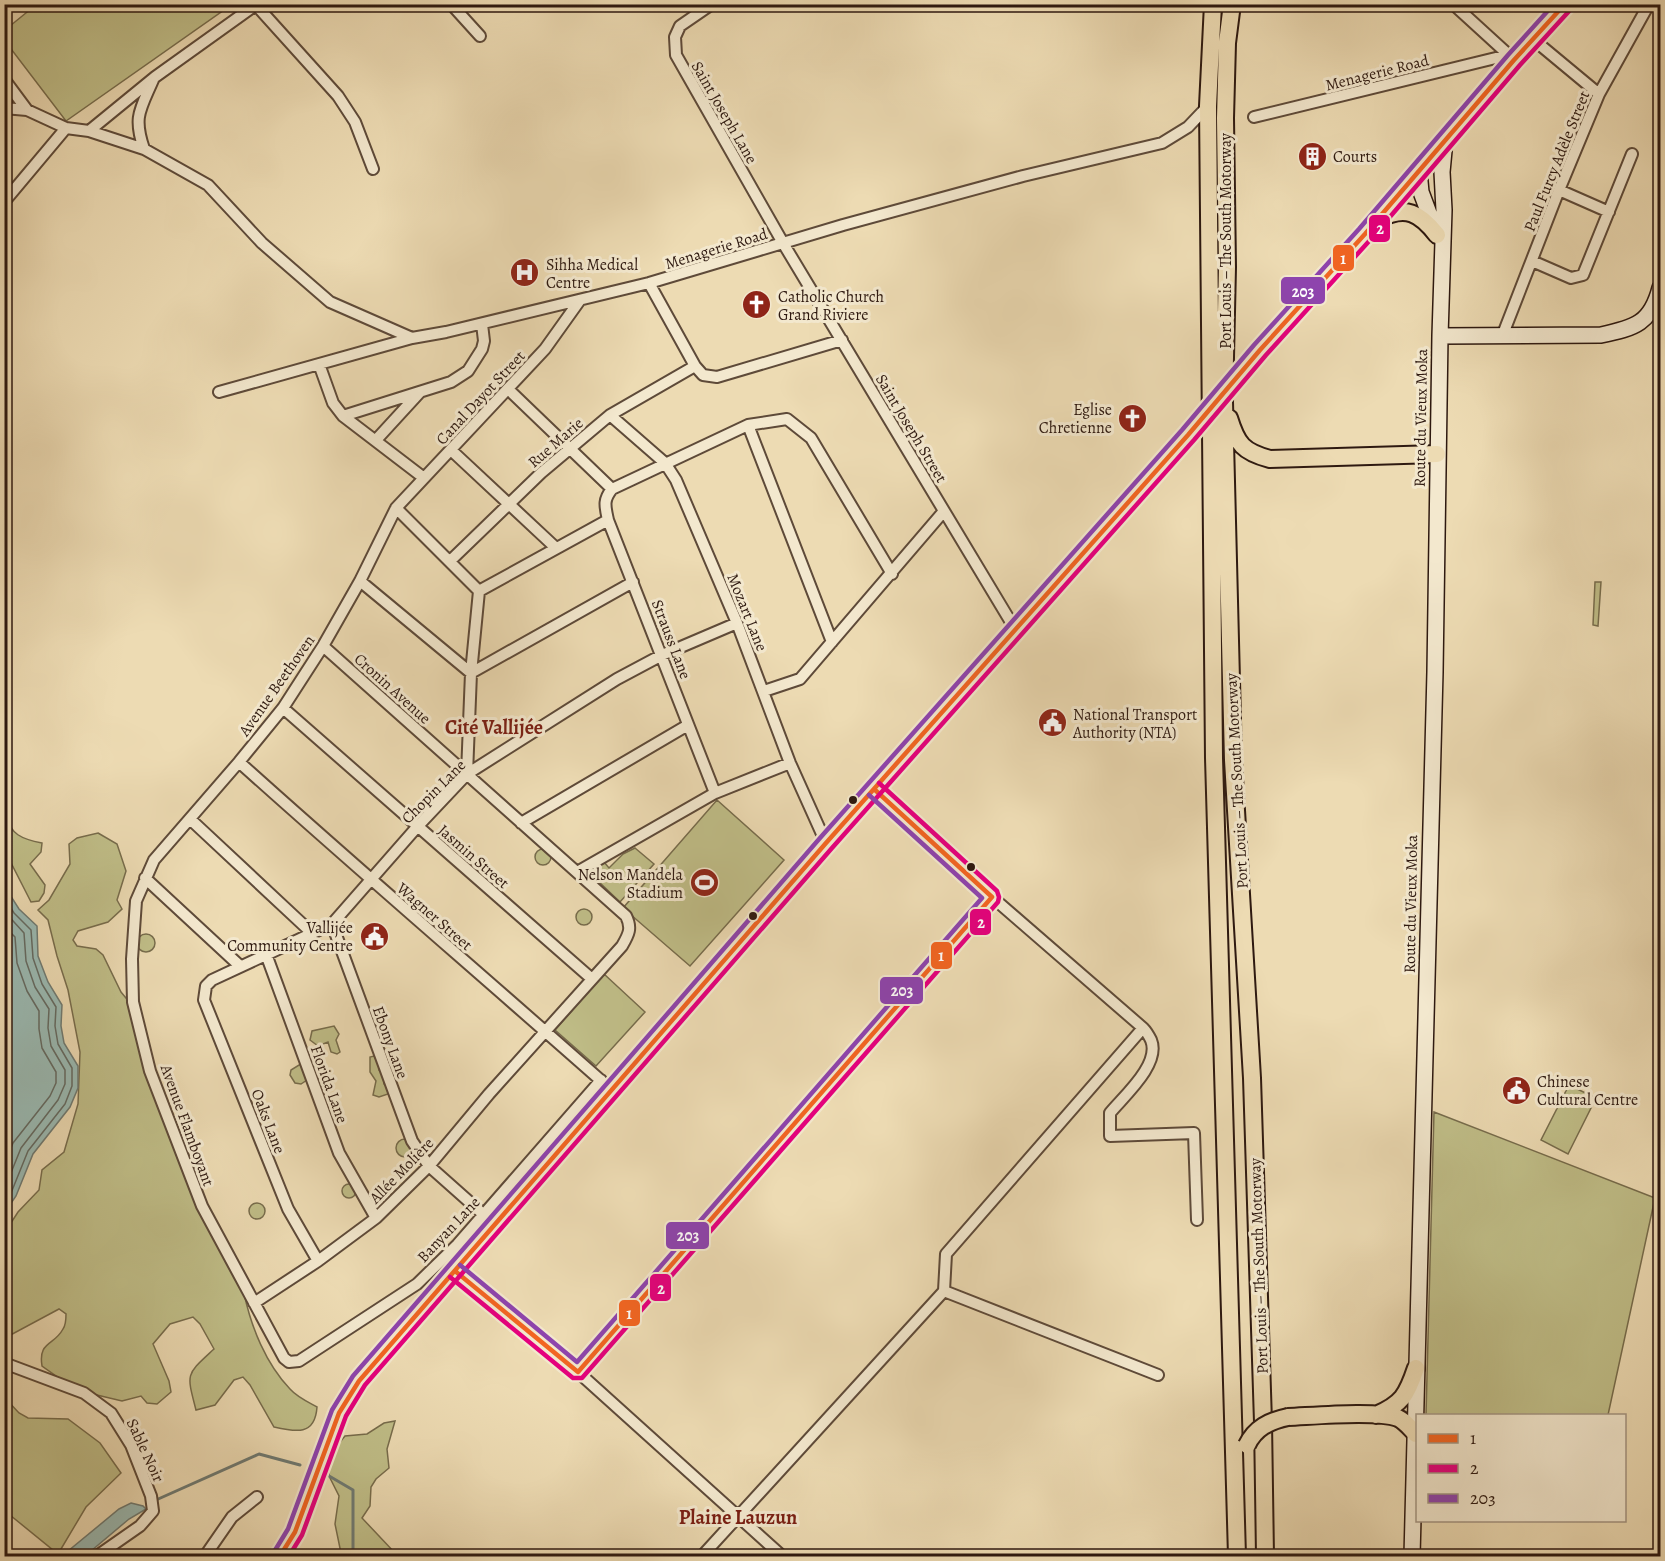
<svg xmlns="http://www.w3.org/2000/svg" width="1665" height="1561" viewBox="0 0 1665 1561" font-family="Alegreya,serif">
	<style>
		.green { fill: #c0be88; stroke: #776c4c; stroke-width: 1.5 }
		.water { fill: #9abab3; stroke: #6f7a72; stroke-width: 1.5 }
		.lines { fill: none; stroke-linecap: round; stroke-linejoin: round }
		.shore { stroke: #646a62; stroke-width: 1.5 }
		.stream { stroke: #6f7a72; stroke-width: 3 }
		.minor-casing { stroke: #5e4a39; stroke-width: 14 }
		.secondary-casing { stroke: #2e1910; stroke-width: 18 }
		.primary-casing { stroke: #2e1910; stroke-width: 20 }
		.trunk-casing { stroke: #2e1910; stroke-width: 20 }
		.minor { stroke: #f3e8ce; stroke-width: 10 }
		.secondary { stroke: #f3e8ce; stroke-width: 15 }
		.primary { stroke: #eddbb3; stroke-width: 16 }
		.trunk { stroke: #eddbb3; stroke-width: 16 }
		.primary-bridge-casing { stroke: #2e1910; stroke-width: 20; stroke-linecap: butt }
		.trunk-bridge-casing { stroke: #2e1910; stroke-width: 20; stroke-linecap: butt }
		.primary-bridge { stroke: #eddbb3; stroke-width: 16 }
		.trunk-bridge { stroke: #eddbb3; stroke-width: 16 }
		.bus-1-casing { stroke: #f3e8ce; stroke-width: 9 }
		.bus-2-casing { stroke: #f3e8ce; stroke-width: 9 }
		.bus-3-casing { stroke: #f3e8ce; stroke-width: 9 }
		.bus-1 { stroke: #f26522; stroke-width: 4.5 }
		.bus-2 { stroke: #e5007d; stroke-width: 4.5 }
		.bus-3 { stroke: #8e44ad; stroke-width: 4.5 }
		.bus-dot { fill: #2e1910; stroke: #f3e8ce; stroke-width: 2 }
		.labels { text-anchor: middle; stroke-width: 6; stroke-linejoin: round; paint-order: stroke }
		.street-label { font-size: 16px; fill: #2e1910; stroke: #f3e8ce }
		.poi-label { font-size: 16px; fill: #2e1910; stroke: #f3e8ce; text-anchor: start }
		.quarter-label { font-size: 20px; font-weight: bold; fill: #7a1f14; stroke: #f3e8ce }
		.line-badge { stroke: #f3e8ce; stroke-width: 2 }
		.badge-label { font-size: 16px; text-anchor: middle; font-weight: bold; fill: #fff }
	</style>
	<rect width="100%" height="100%" fill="#eddbb3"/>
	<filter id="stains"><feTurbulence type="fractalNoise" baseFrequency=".00333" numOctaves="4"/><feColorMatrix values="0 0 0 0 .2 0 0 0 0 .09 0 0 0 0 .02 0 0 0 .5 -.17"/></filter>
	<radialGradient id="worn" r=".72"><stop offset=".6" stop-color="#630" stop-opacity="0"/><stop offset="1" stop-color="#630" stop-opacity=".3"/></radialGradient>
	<!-- green -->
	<path class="green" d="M37 4H231V5L66 121 5 41V30Z
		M1595 582H1601L1598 626 1593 625Z
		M717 800 784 860 690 966 623 908Z
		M4 806 11 813C4 834 26 840 42 843L41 852 30 864 45 885 44 893 39 901 31 902 5 851Z
		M98 833 117 844 126 871 117 900 122 909 108 922 78 931 73 940 77 946 96 949 103 955 121 992 131 1004 149 1073 244 1293C251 1327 266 1364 290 1389 297 1397 308 1402 317 1407 315 1436 296 1432 274 1427L250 1385 243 1377 234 1380 215 1405 196 1410C186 1372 186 1375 214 1349L200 1324 193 1317 170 1324 153 1344 169 1381 171 1392 157 1404 147 1403 141 1396 122 1401 76 1390 42 1366C38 1341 54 1346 63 1329 66 1325 66 1319 66 1314L59 1309 5 1338V1232L18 1212 39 1190 42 1170 64 1152 78 1104 80 1052 68 990 57 956 48 920 38 910 49 900 70 864 69 844 77 838Z
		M635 848 654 864 620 902 597 880 602 876 596 873 595 866 604 862 609 868 623 854Z
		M535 857a8 8 0 1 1 16 0a8 8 0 1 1-16 0Z
		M576 917a8 8 0 1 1 16 0a8 8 0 1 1-16 0Z
		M137 943a9 9 0 1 1 18 0a9 9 0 1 1-18 0Z
		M604 974 645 1012 596 1066 555 1030Z
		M334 1026 339 1034 336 1040 340 1052 337 1054 331 1052 328 1042 318 1046 310 1040 312 1031Z
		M374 1056 380 1066 379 1070 383 1074 384 1084 389 1089 388 1094 379 1097 373 1095 376 1081 370 1072V1057Z
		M299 1065H302L307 1080 301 1084 295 1083 290 1075 291 1070Z
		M1569 1085 1596 1098 1568 1154 1541 1140Z
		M1434 1112 1655 1198 1608 1415H1426Z
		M396 1148a9 9 0 1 1 18 0a9 9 0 1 1-18 0Z
		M342 1191a7 7 0 1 1 14 0a7 7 0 1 1-14 0Z
		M249 1211a8 8 0 1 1 16 0a8 8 0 1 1-16 0Z
		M5 1398 19 1413 28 1418 68 1419 100 1443 121 1473 86 1507 58 1554 5 1511Z
		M395 1421 387 1449 389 1468 376 1479 371 1487 370 1506 362 1518 396 1554V1556H338L341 1553 335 1524 339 1496 330 1478 325 1460 345 1436 367 1434 384 1423Z"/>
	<!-- water -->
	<path class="water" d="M5 861V887L19 909 37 926 38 956 48 982 62 1005 61 1026 64 1043 78 1066V1088L70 1107 33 1154 16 1196 5 1212Z
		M131 1503 143 1506 146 1509 129 1519 85 1556H62L119 1509Z"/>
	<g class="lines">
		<!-- shore -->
		<path class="shore" d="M4 897 14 913 31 930 33 958 42 984 56 1007 55 1026 58 1044 72 1068V1086L65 1104 28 1151 11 1193 4 1202
			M4 911 24 933 26 961 35 987 49 1009 48 1028 51 1046 65 1070V1084L58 1100 21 1148 4 1190
			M4 926 15 937 17 963 27 991 39 1011V1029L42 1048 56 1072V1083L50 1096 13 1143 4 1165"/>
		<!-- stream -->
		<path class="stream" d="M324 1473 353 1490V1556
			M156 1500 259 1454 300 1465"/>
		<defs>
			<path id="minor" d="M451 4 480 36
				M712 4 680 26 675 37 676 55 783 243 1015 629
				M1453 4 1511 57
				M256 5 338 96 355 122 373 169
				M1534 40 1599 94
				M4 79 27 110
				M4 108 27 110 66 128 89 131 144 149 208 185 262 243 330 302 412 338
				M1254 117 1508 55
				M89 131 155 77 257 4
				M144 149C133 117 140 110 153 80
				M1559 190 1609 212
				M4 202 66 128
				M1532 261 1571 278 1583 275 1632 154
				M649 283 695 366 703 375 717 377 842 340
				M580 300 545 349 396 508 360 581 323 646 283 708 239 762 154 860 136 901 132 959 133 1002 150 1071 202 1206 284 1358 289 1362 299 1361 417 1284 457 1245 601 1080
				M1503 334 1559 190 1599 94 1649 4
				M319 364 333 403 343 416 424 478
				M508 389 612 489
				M219 392 412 338 446 332 649 283 843 225 1023 176 1162 143 1188 127 1208 106
				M610 415 665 463 676 480 737 623 790 763 826 843
				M343 416 451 382 468 371 482 349 484 341 482 324
				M748 425 832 642
				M376 440 420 392
				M451 450 556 548
				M396 508 479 591
				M450 561 541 473 610 415 695 366
				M360 581 471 673 633 582
				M479 591 608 520
				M764 691 800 679 944 511
				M283 708 592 979
				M239 762C360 871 484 977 606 1085
				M467 774 471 673 479 591
				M874 789 992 897 1143 1028C1146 1031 1149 1036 1151 1040 1161 1064 1124 1096 1110 1113V1136L1194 1133 1197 1220
				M715 793 608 520C605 506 603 500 612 489L748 425 787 419 811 438 892 574
				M190 819 312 933
				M521 823 688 725
				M577 872 715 793 790 763
				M145 878 240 966
				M332 924 412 1141 429 1166 483 1214
				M266 954 339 1153 376 1218
				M318 1261 288 1209 204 1000 206 986 212 980 332 924 417 827 467 774 617 679 662 655 737 623
				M455 1271 578 1372 782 1556
				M944 1291 1158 1375
				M254 1303 318 1261 376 1218 429 1166 489 1094 622 946C629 934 632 928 626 916L323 646
				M4 1363 84 1393 111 1413 131 1445 151 1496 153 1511 140 1526 97 1556
				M578 1372 992 897
				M205 1556 232 1517 257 1497
				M702 1556 944 1291 946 1254 1143 1028"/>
			<path id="secondary" d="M1419 171 1421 192 1436 232
				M1440 336 1601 335C1635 328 1651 323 1660 288
				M1412 1556 1435 672 1440 336 1444 210 1442 172 1445 140"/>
			<path id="primary" d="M1379 219C1406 205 1420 213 1437 235
				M1260 350 1365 234 1514 60 1565 4
				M280 1556 295 1532 339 1413 359 1381 826 843 1188 435"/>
			<path id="trunk" d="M1213 4 1208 106 1214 758 1237 1556
				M1232 4 1227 43 1225 118 1227 267 1224 402 1233 760 1252 1078 1263 1422 1265 1556
				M1229 418C1237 444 1243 452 1270 459L1437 454
				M1376 1415C1402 1404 1407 1395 1416 1368
				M1288 1417C1313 1416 1377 1410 1398 1418 1405 1421 1410 1428 1416 1434"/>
		</defs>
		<!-- minor casing -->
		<use href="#minor" class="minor-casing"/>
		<!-- secondary casing -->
		<use href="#secondary" class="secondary-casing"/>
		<!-- primary casing -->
		<use href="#primary" class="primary-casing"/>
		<!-- trunk casing -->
		<use href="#trunk" class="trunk-casing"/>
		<!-- minor -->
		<use href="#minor" class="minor"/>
		<!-- secondary -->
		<use href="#secondary" class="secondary"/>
		<!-- primary -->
		<use href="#primary" class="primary"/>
		<!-- trunk -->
		<use href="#trunk" class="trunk"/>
		<defs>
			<path id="primary-bridge" d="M1188 435 1260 350"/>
			<path id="trunk-bridge" d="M1247 1445C1255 1428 1269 1421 1288 1417"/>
		</defs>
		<!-- primary-bridge casing -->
		<use href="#primary-bridge" class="primary-bridge-casing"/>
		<!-- trunk-bridge casing -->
		<use href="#trunk-bridge" class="trunk-bridge-casing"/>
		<!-- primary-bridge -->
		<use href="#primary-bridge" class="primary-bridge"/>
		<!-- trunk-bridge -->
		<use href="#trunk-bridge" class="trunk-bridge"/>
		<defs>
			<path id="bus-1" d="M455 1271 578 1372 992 897 874 789
				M280 1556 295 1532 339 1413 359 1381 826 843 1188 435 1260 350 1365 234 1514 60 1565 4"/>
			<path id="bus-2" d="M450 1277 573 1378H582L998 902 999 897 997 891 879 783
				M289 1556 302 1535 346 1416 365 1385 832 848 1194 440 1266 355 1371 239 1520 65 1571 9"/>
			<path id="bus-3" d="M460 1265 577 1362 982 898 869 795
				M274 1552 288 1529 332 1410 353 1376 820 838 1182 430 1254 345 1359 229 1508 55 1554 4"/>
		</defs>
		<!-- bus-1 casing -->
		<use href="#bus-1" class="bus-1-casing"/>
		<!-- bus-2 casing -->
		<use href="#bus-2" class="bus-2-casing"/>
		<!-- bus-3 casing -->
		<use href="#bus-3" class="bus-3-casing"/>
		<!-- bus-1 -->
		<use href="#bus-1" class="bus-1"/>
		<!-- bus-2 -->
		<use href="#bus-2" class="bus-2"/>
		<!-- bus-3 -->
		<use href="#bus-3" class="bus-3"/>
	</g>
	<!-- icons -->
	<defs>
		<symbol id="building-disc" viewBox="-11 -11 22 22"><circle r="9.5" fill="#8f2418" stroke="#f3e8ce"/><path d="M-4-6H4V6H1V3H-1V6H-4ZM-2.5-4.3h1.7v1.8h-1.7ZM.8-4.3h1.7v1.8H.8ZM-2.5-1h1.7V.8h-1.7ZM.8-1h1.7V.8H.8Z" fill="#fff"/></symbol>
		<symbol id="hospital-disc" viewBox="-11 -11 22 22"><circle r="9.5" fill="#8f2418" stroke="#f3e8ce"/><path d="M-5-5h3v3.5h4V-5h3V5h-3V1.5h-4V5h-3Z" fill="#fff"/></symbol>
		<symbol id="church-disc" viewBox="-11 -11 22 22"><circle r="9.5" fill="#8f2418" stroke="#f3e8ce"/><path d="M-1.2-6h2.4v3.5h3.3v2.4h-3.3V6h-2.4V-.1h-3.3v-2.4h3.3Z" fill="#fff"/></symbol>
		<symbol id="civic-disc" viewBox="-11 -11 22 22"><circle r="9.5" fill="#8f2418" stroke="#f3e8ce"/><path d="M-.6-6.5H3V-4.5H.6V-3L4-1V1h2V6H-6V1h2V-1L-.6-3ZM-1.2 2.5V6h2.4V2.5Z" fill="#fff"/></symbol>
		<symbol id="stadium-disc" viewBox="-11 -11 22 22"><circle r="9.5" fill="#8f2418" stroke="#f3e8ce"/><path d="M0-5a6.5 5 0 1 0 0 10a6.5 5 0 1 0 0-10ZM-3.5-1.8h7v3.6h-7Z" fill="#fff"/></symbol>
	</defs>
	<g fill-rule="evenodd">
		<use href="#building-disc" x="1296" y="140" width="33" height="33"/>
		<use href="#hospital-disc" x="508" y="256" width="33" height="33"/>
		<use href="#church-disc" x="740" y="288" width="33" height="33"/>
		<use href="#church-disc" x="1116" y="402" width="33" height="33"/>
		<use href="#civic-disc" x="1036" y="706" width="33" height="33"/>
		<use href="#stadium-disc" x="688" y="866" width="33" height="33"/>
		<use href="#civic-disc" x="358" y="920" width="33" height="33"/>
		<use href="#civic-disc" x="1500" y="1074" width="33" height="33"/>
	</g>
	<!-- markers -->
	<g class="bus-dot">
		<circle cx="853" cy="800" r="5"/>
		<circle cx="971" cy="867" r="5"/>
		<circle cx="753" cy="916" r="5"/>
	</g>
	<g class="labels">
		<!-- street labels -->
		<g class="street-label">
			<text transform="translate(1377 72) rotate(-14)" y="6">Menagerie Road</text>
			<text transform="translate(725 112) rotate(60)" y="6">Saint Joseph Lane</text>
			<text transform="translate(1556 161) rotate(-68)" y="6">Paul Furcy Adèle Street</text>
			<text transform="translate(1225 241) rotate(-90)" y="6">Port Louis – The South Motorway</text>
			<text transform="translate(716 248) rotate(-17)" y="6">Menagerie Road</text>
			<text transform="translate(480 397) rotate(-47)" y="6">Canal Dayot Street</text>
			<text transform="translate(1420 418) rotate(-89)" y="6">Route du Vieux Moka</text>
			<text transform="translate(912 428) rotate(59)" y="6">Saint Joseph Street</text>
			<text transform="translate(555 442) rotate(-41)" y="6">Rue Marie</text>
			<text transform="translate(748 612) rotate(68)" y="6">Mozart Lane</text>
			<text transform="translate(672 639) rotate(69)" y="6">Strauss Lane</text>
			<text transform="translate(276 685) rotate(-55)" y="6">Avenue Beethoven</text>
			<text transform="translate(393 688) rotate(42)" y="6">Cronin Avenue</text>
			<text transform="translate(1236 781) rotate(-93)" y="6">Port Louis – The South Motorway</text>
			<text transform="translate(433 791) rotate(-45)" y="6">Chopin Lane</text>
			<text transform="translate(474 856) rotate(41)" y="6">Jasmin Street</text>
			<text transform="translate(1410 904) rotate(-89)" y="6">Route du Vieux Moka</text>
			<text transform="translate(435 916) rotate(41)" y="6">Wagner Street</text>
			<text transform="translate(391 1042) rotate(70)" y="6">Ebony Lane</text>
			<text transform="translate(330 1084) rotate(70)" y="6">Florida Lane</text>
			<text transform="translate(269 1121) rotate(69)" y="6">Oaks Lane</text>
			<text transform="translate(188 1125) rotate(70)" y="6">Avenue Flamboyant</text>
			<text transform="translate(401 1170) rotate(-46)" y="6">Allée Molière</text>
			<text transform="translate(448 1229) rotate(-47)" y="6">Banyan Lane</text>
			<text transform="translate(1258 1266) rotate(-92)" y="6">Port Louis – The South Motorway</text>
			<text transform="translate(146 1450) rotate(65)" y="6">Sable Noir</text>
		</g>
		<!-- poi labels -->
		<g class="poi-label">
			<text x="1333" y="162">Courts</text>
			<text x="546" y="270">Sihha Medical<tspan x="546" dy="18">Centre</tspan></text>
			<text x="778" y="302">Catholic Church<tspan x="778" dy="18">Grand Riviere</tspan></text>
			<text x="1112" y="415" text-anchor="end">Eglise<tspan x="1112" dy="18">Chretienne</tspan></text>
			<text x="1073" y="720">National Transport<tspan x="1073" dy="18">Authority (NTA)</tspan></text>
			<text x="683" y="880" text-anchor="end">Nelson Mandela<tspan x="683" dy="18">Stadium</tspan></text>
			<text x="353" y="933" text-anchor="end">Vallijée<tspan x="353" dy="18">Community Centre</tspan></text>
			<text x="1537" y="1087">Chinese<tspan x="1537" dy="18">Cultural Centre</tspan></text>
		</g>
		<!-- quarter labels -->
		<g class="quarter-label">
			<text x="494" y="734">Cité Vallijée</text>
			<text x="738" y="1524">Plaine Lauzun</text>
		</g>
	</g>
	<g class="line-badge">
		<rect x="1368" y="214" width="23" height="29" rx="6" fill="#e5007d"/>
		<rect x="1332" y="244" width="23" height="28" rx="6" fill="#f26522"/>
		<rect x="1280" y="276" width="46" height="29" rx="6" fill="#8e44ad"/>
		<rect x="969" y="908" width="23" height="28" rx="6" fill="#e5007d"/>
		<rect x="930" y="941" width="23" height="29" rx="6" fill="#f26522"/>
		<rect x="879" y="976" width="45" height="29" rx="6" fill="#8e44ad"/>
		<rect x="665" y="1221" width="45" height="29" rx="6" fill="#8e44ad"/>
		<rect x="649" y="1273" width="23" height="29" rx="6" fill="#e5007d"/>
		<rect x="618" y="1299" width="23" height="28" rx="6" fill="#f26522"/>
	</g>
	<g class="badge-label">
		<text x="1380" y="234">2</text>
		<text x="1343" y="264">1</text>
		<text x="1303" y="297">203</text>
		<text x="981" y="928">2</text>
		<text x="941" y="961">1</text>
		<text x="902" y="996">203</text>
		<text x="688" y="1241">203</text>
		<text x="661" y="1294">2</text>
		<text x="629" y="1319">1</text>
	</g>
	<!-- margin -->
	<rect width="1665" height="1561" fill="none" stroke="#eddbb3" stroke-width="24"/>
	<rect x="6" y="6" width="1653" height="1549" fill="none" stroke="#2e1910" stroke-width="3"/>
	<rect x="12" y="12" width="1641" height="1537" fill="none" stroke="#2e1910" stroke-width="1.5"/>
	<!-- legend -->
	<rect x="1416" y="1414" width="210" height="108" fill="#f3e8ce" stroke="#a49582" stroke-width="1.5"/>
	<rect x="1428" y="1434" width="30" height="9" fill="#f26522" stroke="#a49582" stroke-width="1.5"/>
	<text x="1470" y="1444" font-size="18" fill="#2e1910">1</text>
	<rect x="1428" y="1464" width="30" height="9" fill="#e5007d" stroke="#a49582" stroke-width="1.5"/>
	<text x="1470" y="1474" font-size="18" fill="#2e1910">2</text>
	<rect x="1428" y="1494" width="30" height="9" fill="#8e44ad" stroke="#a49582" stroke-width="1.5"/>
	<text x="1470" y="1504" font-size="18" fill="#2e1910">203</text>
	<rect width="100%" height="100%" filter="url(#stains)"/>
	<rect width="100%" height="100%" fill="url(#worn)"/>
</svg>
